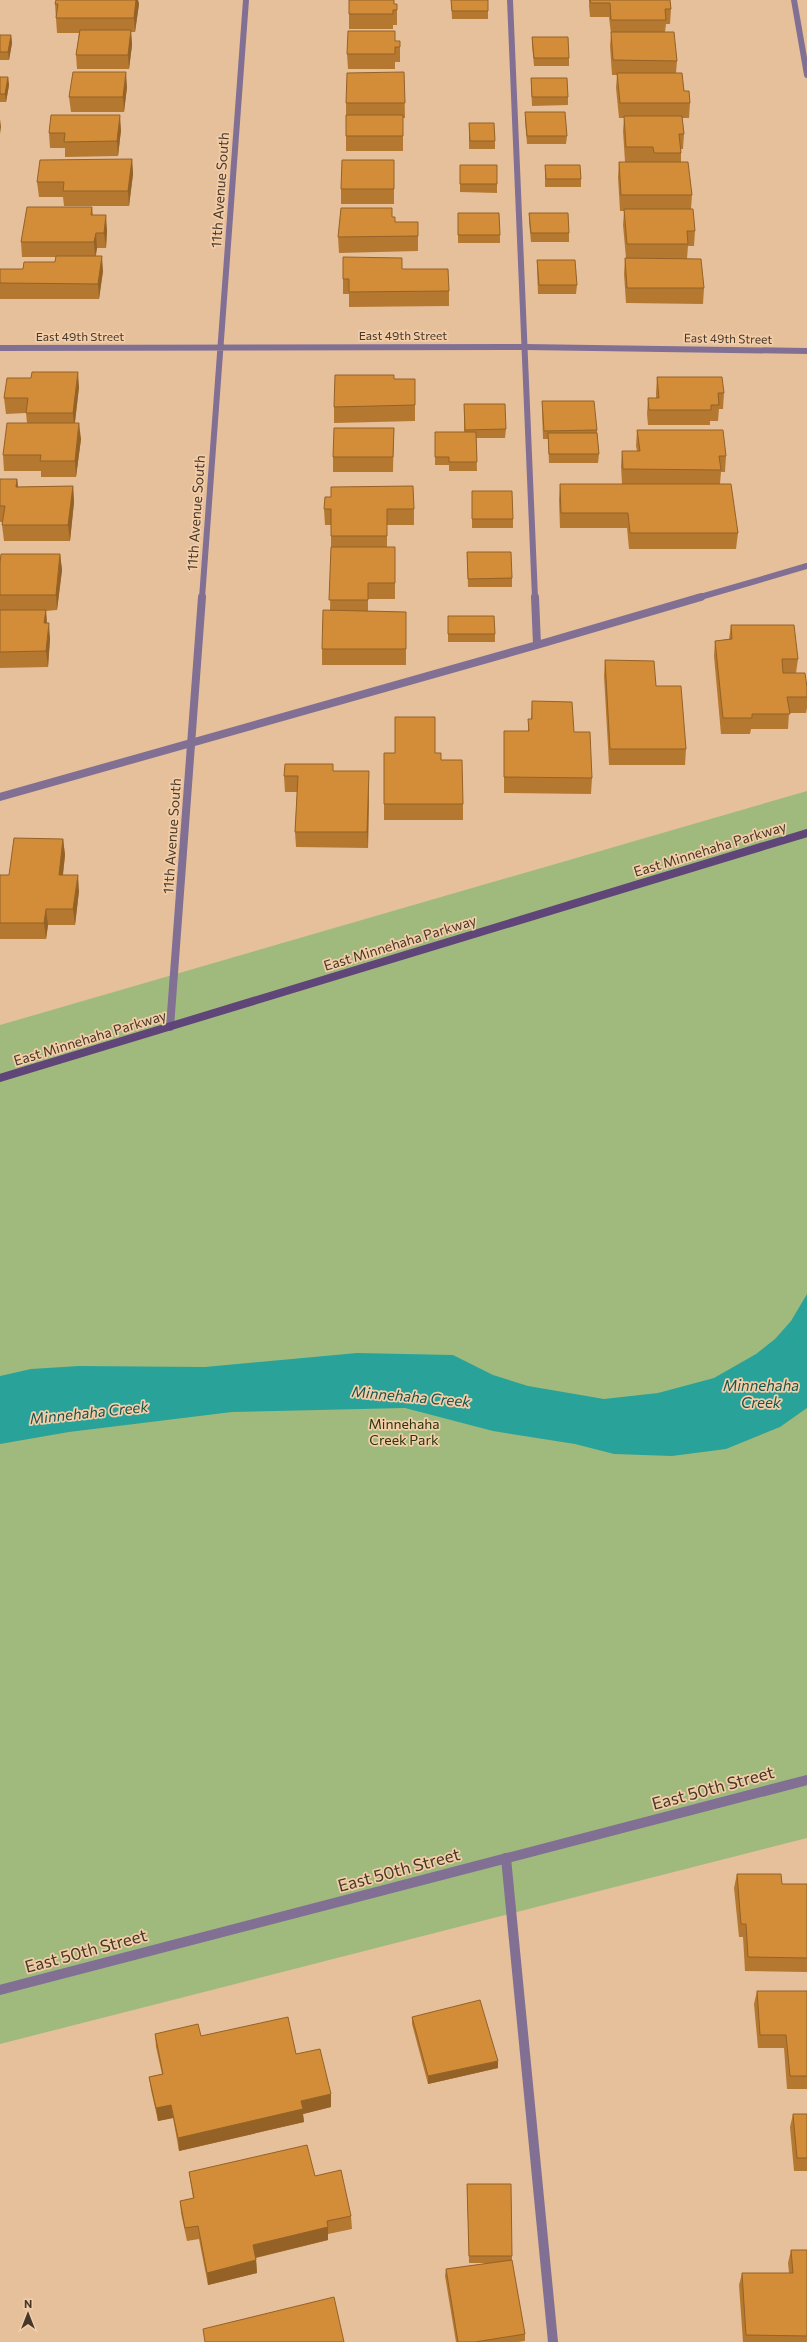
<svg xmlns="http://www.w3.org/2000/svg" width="807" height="2342" viewBox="0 0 807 2342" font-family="Commissioner,sans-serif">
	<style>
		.green { fill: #a0ba7d }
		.water { fill: #29a399 }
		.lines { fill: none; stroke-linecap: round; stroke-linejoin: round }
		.lane-far2 { stroke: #817094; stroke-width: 6 }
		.lane-far1 { stroke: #817094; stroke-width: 8 }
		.lane { stroke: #817094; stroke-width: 10 }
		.street-far2 { stroke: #817094; stroke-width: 6 }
		.street-far1 { stroke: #817094; stroke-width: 8 }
		.street { stroke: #817094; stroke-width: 10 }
		.secondary { stroke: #604579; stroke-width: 8 }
		.wall { fill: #b57830 }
		.shaded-wall { fill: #946227 }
		.building { fill: #d38c38; stroke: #946227 }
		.labels { text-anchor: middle; stroke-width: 3.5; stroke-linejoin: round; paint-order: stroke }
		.far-street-label { font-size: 12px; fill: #463728; stroke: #f3cda8 }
		.street-label { font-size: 14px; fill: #463728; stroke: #f3cda8 }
		.park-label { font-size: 14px; fill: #28360e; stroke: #f3cda8 }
		.water-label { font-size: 15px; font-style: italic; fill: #13554f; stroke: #f3cda8 }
		.near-street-label { font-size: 17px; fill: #463728; stroke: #f3cda8 }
	</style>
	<rect width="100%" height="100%" fill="#e6c09b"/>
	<!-- green -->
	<path class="green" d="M807 791V1838L0 2044V1025Z"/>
	<!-- water -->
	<path class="water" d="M807 1294V1408L780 1427 726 1449 672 1456 614 1454 575 1444 493 1431 405 1408 232 1412 69 1432 0 1444V1376L31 1369 79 1366 205 1367 357 1353 453 1355 493 1375 528 1386 604 1399 658 1393 714 1378 756 1354 775 1339 791 1321Z"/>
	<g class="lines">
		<!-- lane-far2 -->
		<path class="lane-far2" d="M510 0 535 598
			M697 598 807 566"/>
		<!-- lane-far1 -->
		<path class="lane-far1" d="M537 645 701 597
			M0 797 537 645 535 597"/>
		<!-- lane -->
		<path class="lane" d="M506 1858 553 2342"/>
		<!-- street-far2 -->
		<path class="street-far2" d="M794 0 807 75
			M0 348 525 347 807 351
			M202 598 246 0"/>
		<!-- street-far1 -->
		<path class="street-far1" d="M170 1027 202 597"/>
		<!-- street -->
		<path class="street" d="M0 1990 807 1780"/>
		<!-- secondary -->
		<path class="secondary" d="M0 1078 807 833"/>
	</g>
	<!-- wall -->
	<path class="wall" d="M56 0H138L139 4 135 32H131L132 45 129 69H77L76 55 79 33H57L55 4Z
		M451 0H488V19H452Z
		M589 0H670L671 9 670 24H666L665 32 677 61 676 73 690 103 689 118H682L684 134 683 149H681V162L692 195 691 209 695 231 694 246H688L687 259 704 288 703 304 626 303 624 274 625 258H626L623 225 624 211H620L618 177 619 162H625L623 131 624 118H619L616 88 617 75H612L610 46 611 34 609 17H590L589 6Z
		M394 4H397V25H393V29H349V14Z
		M0 35H11L12 43 9 60H0Z
		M532 37 569 58V66H534L532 45Z
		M395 41H400V62H395V69H348L347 54Z
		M404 72 405 118H403V151H346V103Z
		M0 77H8L9 85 6 102H0Z
		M531 78 568 97V105L532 106 531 86Z
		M127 87 124 112H71L69 97Z
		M525 112 567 136 566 144H527L525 121Z
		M469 123 495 141V149H469Z
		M121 130 118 156 65 157V148H50L49 133Z
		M132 159 133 174 129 206H64L63 197H39L37 182Z
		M460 165 497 184V193L460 192Z
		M545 165 581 179V187H545Z
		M394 175V204H341V189Z
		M92 207 93 215 107 230 106 248H97L96 256 103 271 99 299H0V269H23L55 262 56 257H22L21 242Z
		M458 213 500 235V243H458Z
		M529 213 569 233V242H531L529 221Z
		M392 217H395V222H418V251L339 253 338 237Z
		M537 260 577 285 576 294H538L537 268Z
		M402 269 449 291V306L349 307V294H343V279Z
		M657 377 724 393 723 409H719L718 421H710V425H648L647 414 648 398H656V393Z
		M394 379H415V421L334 423V407Z
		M79 387 75 423 81 439 76 477H41V471H4L3 455 27 423 26 413 6 414 4 398Z
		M542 401 597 430 599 454 598 463H549L548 439H543L542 410Z
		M464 404 506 429 505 438H476L477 471H449V465H435V432H464Z
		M394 428 393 472H333V457Z
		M637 430 726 456 725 472H721L720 484 738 533 736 549H629L627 528H560L559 500 560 484H622L621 466 622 451H637L636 446Z
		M0 479H17L18 487 73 486 74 502 70 541H4L2 525V522H0Z
		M472 491 513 519V528H472Z
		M324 509H414V525H387V547H395V599H368V611L406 612V665H322V649L330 611 331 547V525H325Z
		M467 552 512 578V587H468Z
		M60 554 62 570 57 610 46 611 47 623 50 639 48 667 0 668V563Z
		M448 616 495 634V642H448Z
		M731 625 798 659 796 673 807 687V708L806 713H789L788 729H751L750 734H721L714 656 715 641 729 639Z
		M605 660 656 686 686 749 685 765H609L604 676Z
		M532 701 574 732 592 778 591 794 504 793V731H528V719H531Z
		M384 753H435L441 760 463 804V820H384Z
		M333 764V771L369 787 368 848 296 847 295 832 297 792H285L284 776Z
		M63 839 65 855 63 875 79 891 75 925H48L46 939H0V875H9Z
		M737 1874 782 1884H807V1972L745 1971 743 1937H739L734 1888Z
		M757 1991H807V2089H787L784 2048H758L754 2004Z
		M412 2017 498 2068 428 2084 412 2024Z
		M155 2034 201 2036 296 2054 331 2107 303 2114 304 2122 179 2151 173 2118 158 2121 151 2090 149 2077 162 2074 156 2047Z
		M793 2114H807V2171H794L790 2127Z
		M189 2172 315 2176 351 2216 352 2229 328 2234V2240L256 2258 257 2273 208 2285 199 2239 187 2241 181 2213 180 2201 193 2198Z
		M467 2184 512 2256V2262L525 2334V2341L518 2342H456L445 2276 446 2269 490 2263H469Z
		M791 2250H807V2342H743L739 2285 742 2273H789L788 2263Z"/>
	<!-- shaded-wall -->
	<path class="shaded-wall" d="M136 0H138L139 4 135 32 134 18Z
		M131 30 132 45 129 69 128 55Z
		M11 35 12 43 9 60 8 52Z
		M126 72 127 87 124 112 123 97Z
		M8 77 9 85 6 102 5 94Z
		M120 115 121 130 118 156 117 141Z
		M0 119 1 127 0 134Z
		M132 159 133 174 129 206 128 191Z
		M106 215 107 230 106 248 104 233Z
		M96 233 97 248 95 257 94 242Z
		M102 256 103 271 99 299 98 284Z
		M78 372 79 387 74 429 73 413Z
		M79 423 81 439 76 477 75 461Z
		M17 479 19 494 16 487Z
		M73 486 74 502 70 541 68 525Z
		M60 554 62 570 57 610 56 595Z
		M46 610 47 626 44 623Z
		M49 623 50 639 48 667 46 651Z
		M369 771V787L368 848 367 832Z
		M63 839 65 855 61 891 59 875Z
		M78 875 79 891 75 925 73 909Z
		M46 909 48 925 46 939 44 923Z
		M498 2061V2068L428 2084V2076Z
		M331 2094V2107L303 2114 304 2122 179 2151 178 2138 301 2101Z
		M171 2105 173 2118 158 2121 156 2108Z
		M328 2227V2240L254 2258 253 2245Z
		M256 2260 257 2273 208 2285 207 2273Z"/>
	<!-- building -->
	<path class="building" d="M56 0H136L134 18H56L58 4H55Z
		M349 0H394V4H397V10H393V14H349Z
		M451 0H488V11H452Z
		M590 0H670L671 9H665L666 20H611L610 3H591Z
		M80 30H131L128 55H76Z
		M348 31H395V41H400V47H395V54H347Z
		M611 32H674L677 61 613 60Z
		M0 35H11L8 52H0Z
		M532 37H568L569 58H534Z
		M73 72H126L123 97H69Z
		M404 72 405 103H346L347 73Z
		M617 73H682L684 91H689L690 103H620Z
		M0 77H8L5 94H0Z
		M531 78H567L568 97H532Z
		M525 112H565L567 136H527Z
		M51 115H120L117 141 64 142 65 133H49Z
		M346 115H403V136H346Z
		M624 116H682L684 134H679L681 153H654L653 147H626Z
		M469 123H494L495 141H470Z
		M132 159 128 191H63L64 182H37L40 160Z
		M342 160H394V189H341Z
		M619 162H688L692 195H621Z
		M460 165H497V184H460Z
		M545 165H580L581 179H546Z
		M27 207H92L91 215H106L104 233H96L94 242H21Z
		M341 208H392V217H395V222H418V236L338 237Z
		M624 209H693L695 231H687L688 244H627Z
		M458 213H499L500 235H458Z
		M529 213H568L569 233H531Z
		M56 256H102L98 284 0 283V269H23L24 262H55Z
		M343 257 402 258V269H448L449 291 349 292V279H343Z
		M625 258 701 259 704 288H627Z
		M537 260H575L577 285H539Z
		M32 372H78L73 413H26L28 398H4L7 378H31Z
		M335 375H394V379H415V405L334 407Z
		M657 377H722L724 393H718L719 405H711V410H649L648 398H659Z
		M542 401H594L597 430 544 431Z
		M464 404H505L506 429 465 430Z
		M7 423H79L75 461H40L41 455H3Z
		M334 428H394L393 457H333Z
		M637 430H723L726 456H719L721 470 623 469 622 451H640Z
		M435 432H476L477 462H449V457H435Z
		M548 433H597L599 454H549Z
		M0 479H17L16 487 73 486 68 525H2L5 506H0Z
		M560 484H731L738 533H630L628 513H561Z
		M413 486 414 509H387V536H331V509H324L325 497H331V487Z
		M472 491H512L513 519H472Z
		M331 547H395V583H368V600H329Z
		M467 552H511L512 578 468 579Z
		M1 554H60L56 595H0V563Z
		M0 610H46L44 623H49L46 651 0 652Z
		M323 610 406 612V649H322Z
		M448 616H494L495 634H448Z
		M731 625H794L798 659H782L783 673H805L807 687V697H787L790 714H752V718H723L715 641 732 639Z
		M605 660 654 661 656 686H681L686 749H610Z
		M532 701 572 702 574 732H590L592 778 504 777V731H529L528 719H532Z
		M395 717H435V753H441V760H462L463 804H384V753H395Z
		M285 764H333V771H369L367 832H295L298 776H284Z
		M14 838 63 839 59 875H78L73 909H46L44 923H0V875H9Z
		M737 1874H781L782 1884H807V1958L748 1957 746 1924H741Z
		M757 1991H807V2076H790L786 2035H760Z
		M480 2000 498 2061 428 2076 412 2017Z
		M288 2017 296 2054 320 2049 331 2094 301 2101 303 2109 178 2138 171 2105 156 2108 149 2077 163 2074 155 2034 198 2024 201 2036Z
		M793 2114H807V2158H797Z
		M307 2145 315 2176 341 2170 351 2216 327 2221 328 2227 253 2245 256 2260 207 2273 198 2226 185 2228 180 2201 194 2198 189 2172Z
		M467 2184H511L512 2256H469Z
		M791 2250H807V2336L746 2335 742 2273H793Z
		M512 2260 525 2334 475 2342H458L446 2269Z
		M334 2297 344 2342H205L203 2329Z"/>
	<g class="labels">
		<!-- far-street labels -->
		<g class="far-street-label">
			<text x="403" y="340">East 49th Street</text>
			<text x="80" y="341">East 49th Street</text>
			<text transform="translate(728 339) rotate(1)" y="4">East 49th Street</text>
		</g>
		<!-- street labels -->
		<g class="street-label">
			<text transform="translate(220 190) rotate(-86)" y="5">11th Avenue South</text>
			<text transform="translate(196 513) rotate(-86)" y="5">11th Avenue South</text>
			<text transform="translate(172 836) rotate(-86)" y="5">11th Avenue South</text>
			<text transform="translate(710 849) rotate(-17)" y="5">East Minnehaha Parkway</text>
			<text transform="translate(400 943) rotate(-17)" y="5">East Minnehaha Parkway</text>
			<text transform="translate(90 1038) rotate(-17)" y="5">East Minnehaha Parkway</text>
		</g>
		<!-- park labels -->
		<g class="park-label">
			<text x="404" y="1429">Minnehaha<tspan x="404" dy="16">Creek Park</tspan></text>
		</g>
		<!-- water labels -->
		<g class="water-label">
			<text x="761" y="1391">Minnehaha<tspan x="761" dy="17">Creek</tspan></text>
			<text transform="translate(411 1397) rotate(5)" y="5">Minnehaha Creek</text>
			<text transform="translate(89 1413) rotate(-6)" y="5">Minnehaha Creek</text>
		</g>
		<!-- near-street labels -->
		<g class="near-street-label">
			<text transform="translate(713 1788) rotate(-15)" y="6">East 50th Street</text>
			<text transform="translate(399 1870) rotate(-15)" y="6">East 50th Street</text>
			<text transform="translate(86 1951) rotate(-15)" y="6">East 50th Street</text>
		</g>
	</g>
	<!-- north arrow -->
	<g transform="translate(28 2314)" stroke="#f3cda8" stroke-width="3" paint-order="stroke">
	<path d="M0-3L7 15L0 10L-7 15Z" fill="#463728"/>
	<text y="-6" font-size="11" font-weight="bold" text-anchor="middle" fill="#463728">N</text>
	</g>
</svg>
